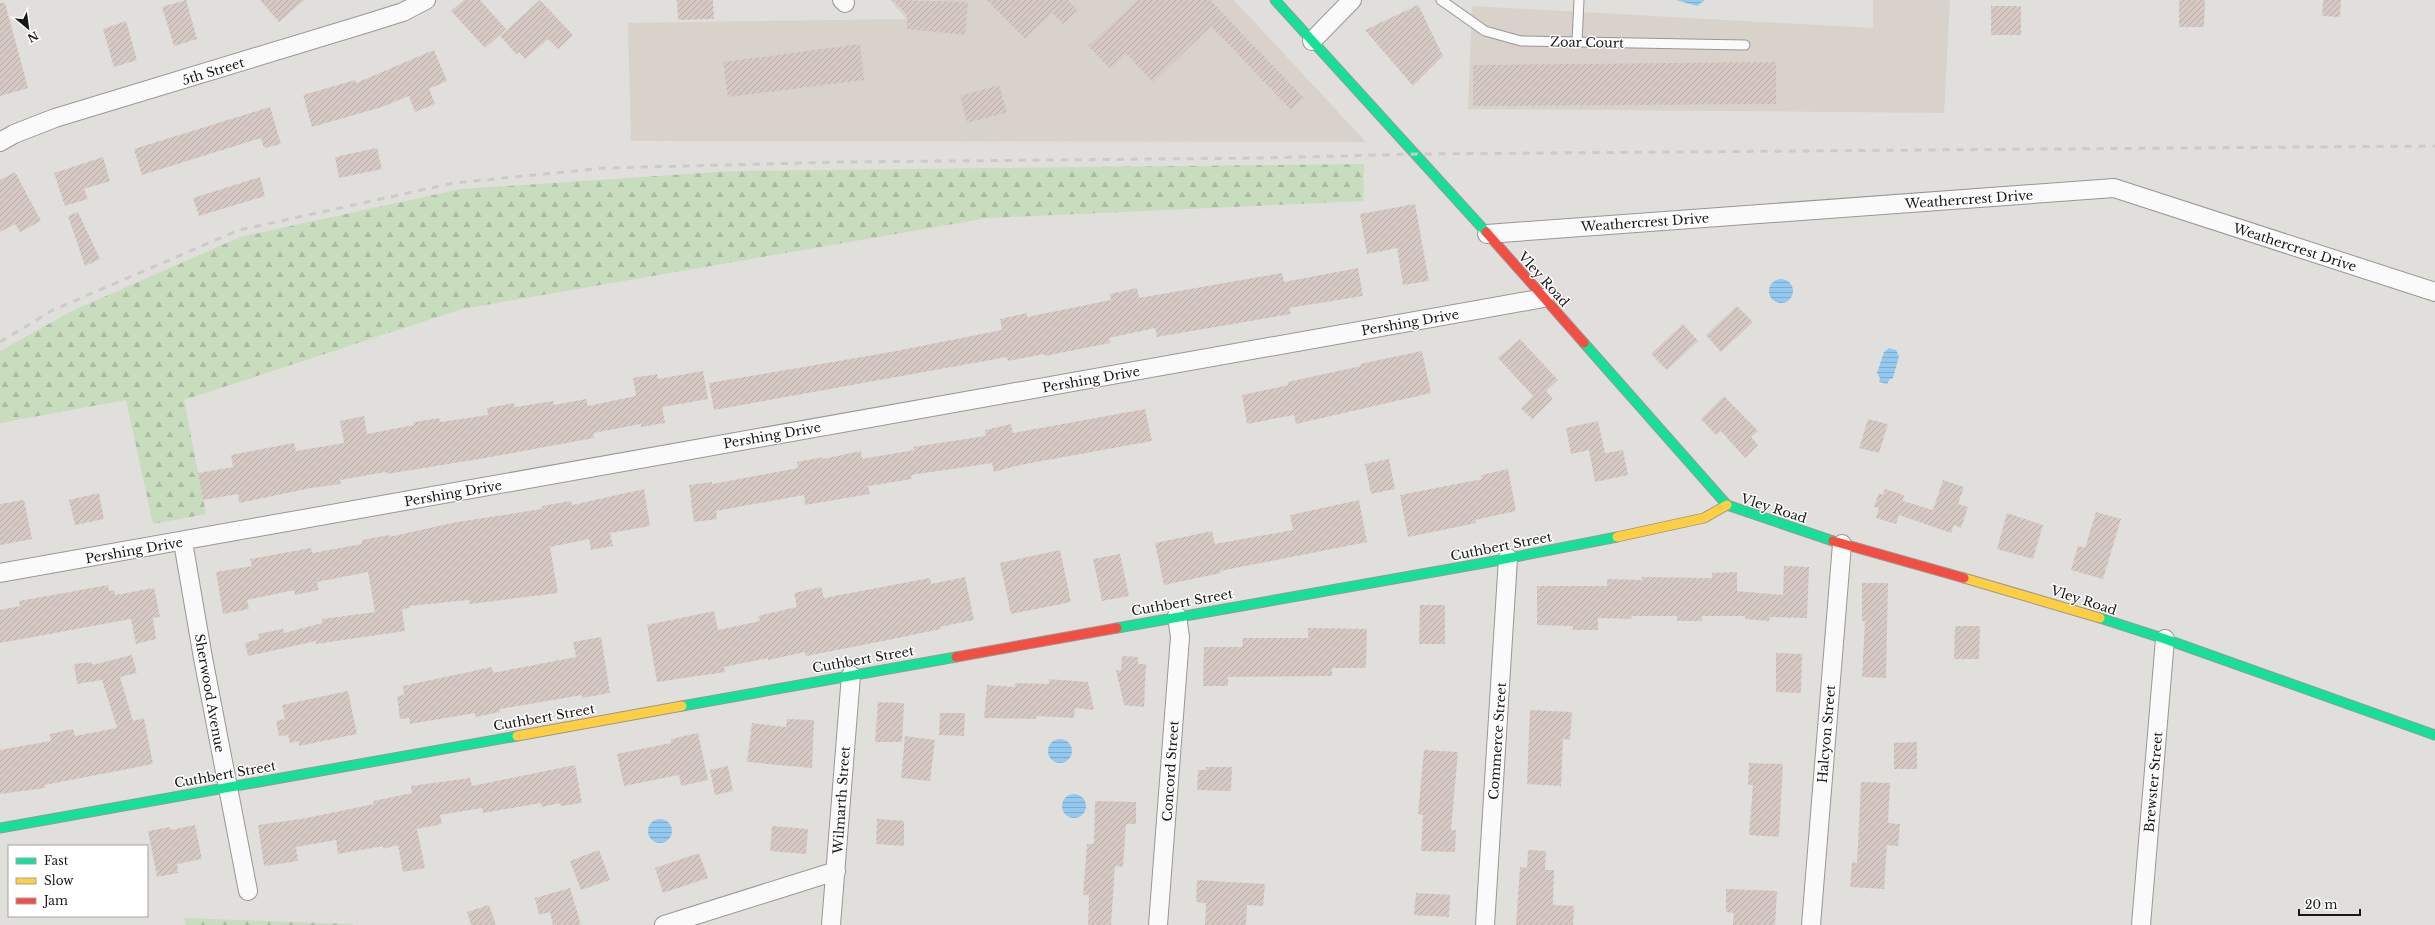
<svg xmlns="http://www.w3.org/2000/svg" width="2435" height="925" viewBox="0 0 2435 925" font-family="'Libre Baskerville',serif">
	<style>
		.built { fill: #d8d2cb }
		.forest { fill: url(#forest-firs) }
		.water { fill: url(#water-rules) }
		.building { fill: url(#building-hatch) }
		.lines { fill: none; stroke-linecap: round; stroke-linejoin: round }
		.lane-casing { stroke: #999795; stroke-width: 11 }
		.street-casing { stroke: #999795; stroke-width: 20 }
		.fast-casing { stroke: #999795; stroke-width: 11 }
		.slow-casing { stroke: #999795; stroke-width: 11 }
		.jam-casing { stroke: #999795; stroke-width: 11 }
		.lane { stroke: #fafafa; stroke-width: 9 }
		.street { stroke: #fafafa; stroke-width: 18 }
		.fast { stroke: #16e098; stroke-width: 9 }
		.slow { stroke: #ffcf43; stroke-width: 9 }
		.jam { stroke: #f24e42; stroke-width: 9 }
		.rail { stroke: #cbcbc9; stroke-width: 3; stroke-dasharray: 7 7; stroke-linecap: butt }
		.labels { text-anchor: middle; stroke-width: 3; stroke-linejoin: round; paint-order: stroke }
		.street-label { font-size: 13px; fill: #1a1817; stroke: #fff }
	</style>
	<defs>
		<pattern id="forest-firs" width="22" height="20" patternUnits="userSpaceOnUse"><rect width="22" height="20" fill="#c8dcbe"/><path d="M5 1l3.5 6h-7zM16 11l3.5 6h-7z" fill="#abbca3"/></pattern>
		<pattern id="water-rules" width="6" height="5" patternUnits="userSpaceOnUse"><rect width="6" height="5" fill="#94c9ef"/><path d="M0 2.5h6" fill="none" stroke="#7faccc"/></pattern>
		<pattern id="building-hatch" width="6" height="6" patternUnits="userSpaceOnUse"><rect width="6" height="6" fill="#d6c9c3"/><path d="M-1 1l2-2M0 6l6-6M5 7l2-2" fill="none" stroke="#b7aca7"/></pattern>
	</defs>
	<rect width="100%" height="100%" fill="#e1dfdc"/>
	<!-- built -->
	<path class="built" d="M890 0H1234L1366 142 631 141 628 23 906 19Z
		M1873 0H1950L1944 113 1468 109 1472 6 1873 28Z"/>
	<!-- forest -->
	<path class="forest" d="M1364 164 1363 201 988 218 462 309 184 400 206 514 153 524 126 400 0 423V351L72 311 240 237 461 189 732 171Z
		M184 918 353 924V925H186Z"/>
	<!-- water -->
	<path class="water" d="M1676 0H1705L1697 6Z
		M1769 291a12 12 0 1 1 24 0a12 12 0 1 1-24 0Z
		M1889 348 1896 350 1899 356 1893 378 1889 380 1887 384 1879 382 1880 378 1877 373 1884 352Z
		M1048 751a12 12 0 1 1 24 0a12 12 0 1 1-24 0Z
		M1062 806a12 12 0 1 1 24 0a12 12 0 1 1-24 0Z
		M648 831a12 12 0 1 1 24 0a12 12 0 1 1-24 0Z"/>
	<!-- building -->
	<path class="building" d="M186 0 197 39 174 46 162 7Z
		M260 0H304L279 22Z
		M464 0H480L506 29 485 48 451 11Z
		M540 0 573 35 558 49 548 39 525 59 519 52 516 54 500 36Z
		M677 0H713L714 19 678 20Z
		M893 0 968 2 965 35 907 29V15Z
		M987 0H1068L1077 10 1063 24 1052 13 1025 39Z
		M1138 0H1210L1304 98 1291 110 1211 26 1153 82 1126 54 1110 69 1088 46Z
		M2179 0H2205L2204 27H2179Z
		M2323 0H2341L2340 17 2322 16Z
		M0 3H5L28 88 0 96Z
		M1418 5 1443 56 1413 86 1365 30Z
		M1991 6H2021V35H1991Z
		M126 21 137 60 114 67 103 29Z
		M860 44 864 80 728 97 723 62Z
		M434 50 447 81 429 89 435 104 415 112 409 96 382 107 312 127 303 95 355 80 356 83Z
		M1776 62V104L1473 106V65Z
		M999 85 1007 112 967 123 960 96Z
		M270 107 281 144 264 148 261 138 142 175 134 149Z
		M377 148 382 169 339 178 335 157Z
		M103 157 110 181 84 189 88 199 65 206 54 173Z
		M15 172 41 221 20 232 15 224 0 232V180Z
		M260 177 265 196 199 216 193 198Z
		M1415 204 1429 281 1403 285 1397 248 1367 254 1360 214Z
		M78 212 100 259 85 266 68 216Z
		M1358 268 1363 296 1289 308 1291 314 1157 337 1155 328 1109 338 1110 343 1045 356 1044 354 1008 361 1007 357 714 410 709 383 891 352 1002 330 1000 319 1027 313V317L1111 300 1110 294 1137 288 1139 298 1282 273 1284 282Z
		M1737 306 1753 322 1721 352 1706 335Z
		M1683 324 1698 341 1667 370 1651 354Z
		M1520 339 1558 380 1546 391 1553 399 1532 419 1521 408 1533 396 1498 358Z
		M1422 351 1431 393 1296 424 1294 415 1247 424 1242 395 1288 385V382L1361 366 1360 364Z
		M703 371 708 399 662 407 665 423 641 427V424L593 433 594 438 485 458 387 474 386 472 340 480 341 484 311 488 239 503 238 494 203 500 198 473 233 467 231 455 294 443 296 451 344 443 340 421 364 416 367 434 414 425V422L439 418 440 422 488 415 487 408 514 403 515 407 553 401 554 405 586 399 588 406 636 396 633 378 657 374 658 379Z
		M1724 396 1758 431 1751 437 1758 445 1745 458 1721 431 1716 435 1701 419Z
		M1145 409 1152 441 1020 465 994 472 992 463 911 475 912 479 868 486 870 494 805 505 804 495 716 511 717 519 694 522 689 485 712 482V484L798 468 797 462 823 457V459L861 451 862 459 914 450 913 447 986 436 985 430 1011 424 1013 433Z
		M1868 419 1888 424 1879 453 1859 448Z
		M1598 421 1605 453 1623 450 1628 475 1595 482 1589 450 1571 454 1566 428Z
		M1389 459 1395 489 1371 494 1365 464Z
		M1508 469 1516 511 1475 520 1476 523 1408 537 1400 495 1482 479 1481 475Z
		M1943 480 1964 487 1958 504 1968 507 1961 528 1954 525 1951 533 1899 515 1896 524 1876 518 1879 508 1874 507 1879 493 1883 495 1885 489 1904 495 1903 501 1933 510Z
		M644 489 650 526 610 533 613 546 591 550 589 539 550 547 558 593 470 604 469 600 409 606 410 608 402 609 405 631 316 644V641L248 656 245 643 259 639 258 634 283 629 284 633 322 623V619L375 612 368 572 317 582 319 590 295 595 294 590 247 600 249 609 223 614 216 572 252 566 250 559 311 548 312 553 362 544V540L389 535V537L457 522 542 509V506L571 501 572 505Z
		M99 493 104 519 75 525 69 500Z
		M24 500 32 539 0 545V504Z
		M1359 500 1367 542 1220 571 1221 573 1164 585 1155 543 1212 531 1215 544 1293 530 1290 515Z
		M2096 512 2121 519 2103 579 2071 570 2078 546 2085 548Z
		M2007 513 2043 525 2033 559 1997 549Z
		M1060 550 1071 602 1011 614 1000 563Z
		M1120 554 1129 596 1102 601 1093 559Z
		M1784 566 1809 567 1807 618 1770 617 1769 621 1745 619V616H1702V621H1677V616H1632L1631 619 1598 618V630H1573V626L1537 625V586H1607V579L1642 580V577L1712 578V573L1737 572V591L1783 595Z
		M965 577 974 620 940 627 941 629 878 642 806 656 805 652 768 660V658L724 667 725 672 657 682 647 625 714 611 718 630 760 621 758 616 797 607 794 593 821 587 824 598 930 578 931 584Z
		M1862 583H1888L1886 678 1862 677 1865 621H1862Z
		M108 585 109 591 114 590 115 595 154 588 160 617 153 618 156 639 136 644 131 619 0 643V610L20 606 19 601Z
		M1420 605H1445V644H1419Z
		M1955 626H1980L1979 659H1954Z
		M1308 628 1367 629 1366 668H1332V676L1228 677V686H1203L1204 647H1242L1243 638H1308Z
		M601 637 610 693 582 698V695L500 709V712L475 717V713L410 724 409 718 400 719 397 696 404 695 403 686 492 667 493 673 576 657 573 642Z
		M1776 653 1802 654 1801 693 1776 692Z
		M132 655 137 673 120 677 133 721 144 718 153 764 45 785V788L0 794V750L51 741 50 734 73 729 75 736 117 728 102 680 77 684 74 664 92 662V665Z
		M1122 656 1138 657V664H1146L1144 707 1124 705 1116 670 1121 671Z
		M1049 679 1088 682 1094 710 1075 708 1074 718 1036 716V719L984 718 987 685 1015 687V683L1049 684Z
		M348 691 357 734 299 746V741L290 743 288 735 279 736 276 721 285 719 282 705Z
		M878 702 904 703 902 742H875Z
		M1530 710 1572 712 1570 740 1563 739 1561 786 1527 784Z
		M940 713H965L964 736 939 735Z
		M787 719 814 720 812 768 747 762 752 723 786 727Z
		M698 733 708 780 681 786 679 775 624 786 617 754 671 743V739Z
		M905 736 935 740 930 781 901 778Z
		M1917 742V769H1894V743Z
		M1424 750 1458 752 1451 830H1456L1455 852 1421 851 1423 815 1418 814Z
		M1749 763 1783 764 1779 837 1749 835 1753 785H1748Z
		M575 765 582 803 561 806 560 803 542 807 541 803 483 813 482 808 440 815 442 824 417 829 425 868 403 872 398 845 383 849V846L338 854 336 840 296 847 298 861 264 866 258 825 307 818 374 804 373 801 412 793 411 786 470 778 472 786Z
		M728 766 733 791 715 795 710 770Z
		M1206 767H1232L1231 791 1197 790 1198 770H1206Z
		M1861 782 1890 783 1888 823 1900 824 1898 846 1887 845 1884 889 1850 887 1852 862 1857 863Z
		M1095 801 1136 802V824H1126L1123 867 1115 866 1111 925H1088L1089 895H1083L1087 844H1094Z
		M877 819 904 821V846L876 844Z
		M195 825 202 859 177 864 178 873 157 877 148 831 170 827 171 830Z
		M772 826 808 829 806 854 770 851Z
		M599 850 610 880 581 890 570 861Z
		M1528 850 1546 851 1545 870H1554L1553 905 1574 906 1573 925H1516L1520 867 1527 868Z
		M699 853 708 878 663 893 655 868Z
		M1197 880 1265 884 1263 906 1247 905 1246 925H1205L1206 903 1196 902Z
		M570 888 581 925H553L550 912 539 915 535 898Z
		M1726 889 1777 891 1775 925H1733L1734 913 1726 912Z
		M1416 893 1450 895 1449 917 1414 915Z
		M489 905 496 925H471L467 912Z"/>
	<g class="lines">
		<defs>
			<path id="lane" d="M1441 0 1485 31 1521 41 1745 45
				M1577 42 1579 0"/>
			<path id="street" d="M842 0 845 3
				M1312 41 1352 0
				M0 142 14 134 55 118 368 23 403 12 426 0
				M1487 234 2114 188 2435 292
				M183 542 203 658 248 891
				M0 573 1544 298
				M664 925 836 871
				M831 925 851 675
				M1158 925 1180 637 1177 616
				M1485 925 1508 558
				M1811 925 1842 544
				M2141 925 2165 639"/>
			<path id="fast" d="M1275 0 1486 232
				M1584 343 1727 505 1833 541
				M2100 618 2165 639 2435 735
				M1117 628 1484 563 1617 537
				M682 706 956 657
				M0 828 517 736"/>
			<path id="slow" d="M1617 537 1704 518 1727 505
				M1964 578 2100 618
				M517 736 682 706"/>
			<path id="jam" d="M1486 232 1584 343
				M1833 541 1964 578
				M956 657 1117 628"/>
		</defs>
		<!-- lane casing -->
		<use href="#lane" class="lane-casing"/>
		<!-- street casing -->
		<use href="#street" class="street-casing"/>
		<!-- fast casing -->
		<use href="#fast" class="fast-casing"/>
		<!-- slow casing -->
		<use href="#slow" class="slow-casing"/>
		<!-- jam casing -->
		<use href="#jam" class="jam-casing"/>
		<!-- lane -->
		<use href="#lane" class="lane"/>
		<!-- street -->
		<use href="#street" class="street"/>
		<!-- fast -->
		<use href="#fast" class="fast"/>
		<!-- slow -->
		<use href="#slow" class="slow"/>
		<!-- jam -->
		<use href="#jam" class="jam"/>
		<!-- rail -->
		<path class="rail" d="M0 342 53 310 239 230 454 183 605 168 843 162 1262 158 1417 154 2435 146"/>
	</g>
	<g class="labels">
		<!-- street labels -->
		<g class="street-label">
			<text transform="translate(1587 42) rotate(1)" y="5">Zoar Court</text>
			<text transform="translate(213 71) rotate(-17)" y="5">5th Street</text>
			<text transform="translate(1969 199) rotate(-4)" y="5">Weathercrest Drive</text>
			<text transform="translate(1645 222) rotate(-4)" y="5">Weathercrest Drive</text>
			<text transform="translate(2295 247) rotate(18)" y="5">Weathercrest Drive</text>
			<text transform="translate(1544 279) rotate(48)" y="5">Vley Road</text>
			<text transform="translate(1410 322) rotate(-10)" y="5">Pershing Drive</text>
			<text transform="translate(1091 379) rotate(-10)" y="5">Pershing Drive</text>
			<text transform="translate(772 435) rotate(-10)" y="5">Pershing Drive</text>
			<text transform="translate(453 493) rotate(-10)" y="5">Pershing Drive</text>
			<text transform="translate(1774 508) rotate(18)" y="5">Vley Road</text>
			<text transform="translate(1501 546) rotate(-11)" y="5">Cuthbert Street</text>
			<text transform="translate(134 550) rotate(-10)" y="5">Pershing Drive</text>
			<text transform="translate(2084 600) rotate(18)" y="5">Vley Road</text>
			<text transform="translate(1182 602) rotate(-10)" y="5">Cuthbert Street</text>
			<text transform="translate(863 659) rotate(-10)" y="5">Cuthbert Street</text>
			<text transform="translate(210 693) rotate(80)" y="5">Sherwood Avenue</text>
			<text transform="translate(544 717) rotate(-10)" y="5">Cuthbert Street</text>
			<text transform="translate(1826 734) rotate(-85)" y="5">Halcyon Street</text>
			<text transform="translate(1497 741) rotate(-86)" y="5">Commerce Street</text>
			<text transform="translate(1170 771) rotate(-86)" y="5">Concord Street</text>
			<text transform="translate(225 774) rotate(-10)" y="5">Cuthbert Street</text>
			<text transform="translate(2153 782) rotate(-85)" y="5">Brewster Street</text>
			<text transform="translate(841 800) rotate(-86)" y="5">Wilmarth Street</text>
		</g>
	</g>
	<!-- legend -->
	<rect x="8" y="845" width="140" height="72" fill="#ffffff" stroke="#a3a3a2"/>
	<rect x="16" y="858" width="20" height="6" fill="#16e098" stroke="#a3a3a2"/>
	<text x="44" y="865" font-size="12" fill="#1a1817">Fast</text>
	<rect x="16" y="878" width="20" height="6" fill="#ffcf43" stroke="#a3a3a2"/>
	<text x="44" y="885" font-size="12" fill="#1a1817">Slow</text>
	<rect x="16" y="898" width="20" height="6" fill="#f24e42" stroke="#a3a3a2"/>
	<text x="44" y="905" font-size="12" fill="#1a1817">Jam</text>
	<!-- north arrow -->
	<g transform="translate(28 28) rotate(151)" stroke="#ffffff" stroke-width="3" paint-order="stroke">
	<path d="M0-3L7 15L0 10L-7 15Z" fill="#1a1817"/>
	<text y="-6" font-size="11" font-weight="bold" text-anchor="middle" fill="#1a1817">N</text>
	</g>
	<!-- scale -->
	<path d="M2299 909v6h61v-6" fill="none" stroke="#1a1817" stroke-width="2"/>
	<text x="2305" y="909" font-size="12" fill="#1a1817" stroke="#ffffff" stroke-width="3" paint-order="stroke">20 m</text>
</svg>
